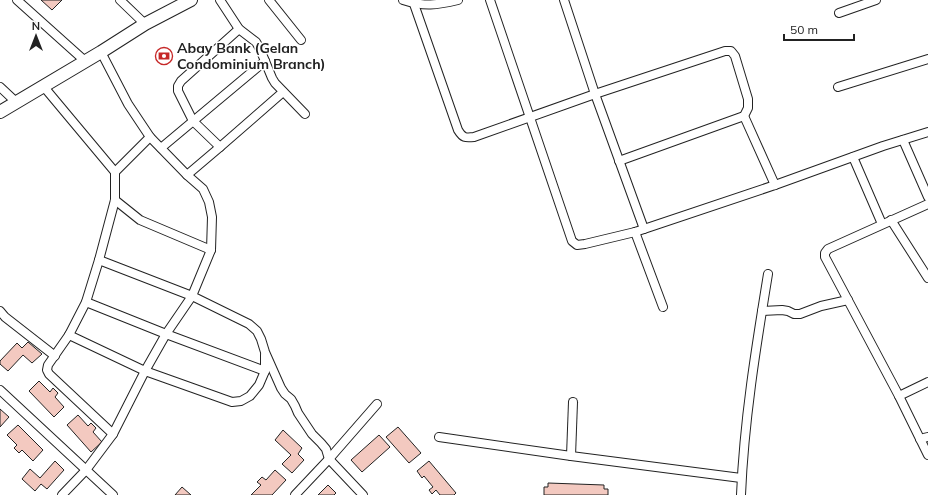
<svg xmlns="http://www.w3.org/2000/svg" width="928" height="495" font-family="Mulish,sans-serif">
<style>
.building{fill:#f3c9c0;stroke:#222}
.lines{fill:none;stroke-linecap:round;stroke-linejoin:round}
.street-casing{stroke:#222;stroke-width:10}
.secondary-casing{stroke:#222;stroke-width:14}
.street{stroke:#fff;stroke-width:8}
.secondary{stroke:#fff;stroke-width:12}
.labels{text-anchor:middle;stroke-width:3;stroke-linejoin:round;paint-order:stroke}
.poi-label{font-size:14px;font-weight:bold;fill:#222;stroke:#fff;text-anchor:start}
</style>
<rect width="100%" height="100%" fill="#fff"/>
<g class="building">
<path d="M41 0H62L52 10Z"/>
<path d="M28 342 42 354 32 363 23 355 8 371 0 364V361L17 343 22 348Z"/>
<path d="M39 381 50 392 53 388 58 393 55 397 64 407 54 417 29 391Z"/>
<path d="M0 409 9 417 0 427Z"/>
<path d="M78 415 88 426 91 423 96 428 93 432 102 442 91 452 67 425Z"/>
<path d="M18 425 43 450 33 461 22 450 19 453 14 448 17 445 7 435Z"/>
<path d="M398 427 421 453 409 463 386 437Z"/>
<path d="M283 430 302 448 298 454 304 460 292 473 282 464 291 455 275 440Z"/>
<path d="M379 435 390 447 362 472 351 460Z"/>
<path d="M55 461 64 470 47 489 41 484 35 491 22 479 30 469 40 478Z"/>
<path d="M429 461 456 493 454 495H440L436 490 432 494 429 490 433 487 424 476 422 478 417 471Z"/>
<path d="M275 470 286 480 272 495H251L261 485 257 482 262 477 266 480Z"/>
<path d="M548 483 604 485V489H608V495H544V487H548Z"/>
<path d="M328 485 336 493 334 495H318Z"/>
<path d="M182 487 191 495H175Z"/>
</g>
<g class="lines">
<g class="street-casing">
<g id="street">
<path d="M17 0 85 61"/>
<path d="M120 0 145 24"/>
<path d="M220 0 239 29 256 42 260 49 272 78 275 83 305 114"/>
<path d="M269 0 301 40"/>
<path d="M403 0C424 7 437 5 458 0"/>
<path d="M490 0 572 241 577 245 585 244 635 232 775 185 883 146 928 132"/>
<path d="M564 0 595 94 644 229"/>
<path d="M414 4 458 130C463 138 465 138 474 137L595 94 725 51H731L735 56 748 99V108L744 116 619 161"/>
<path d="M839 13 876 0"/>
<path d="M101 52 128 104 150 137 187 175 203 189 209 202 212 217 211 250 192 296 249 324 257 331 261 339 265 352 281 388 285 394 291 399 295 406 298 413 312 434 321 443 326 449 329 459"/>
<path d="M0 87 16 102"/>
<path d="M44 87 115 172V200L99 260 86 302 69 335 48 365 47 370 49 374 113 434"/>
<path d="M838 87 928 59"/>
<path d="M744 116 775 185"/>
<path d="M903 140 928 197"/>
<path d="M220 147 193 121 178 91V86L181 81 239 29"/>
<path d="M161 148 265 61"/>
<path d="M853 157 882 224"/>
<path d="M115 172 150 137"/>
<path d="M187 175 220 147 283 92"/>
<path d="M115 200 140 220 211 250"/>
<path d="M928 204 828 249 825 253V257L899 396 928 455"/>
<path d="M891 220 928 278"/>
<path d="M635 232 663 307"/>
<path d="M86 302 166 334 265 371"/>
<path d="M0 311 5 317 55 356"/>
<path d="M762 311 782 310 788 311 794 314H800L821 306 848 300"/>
<path d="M69 335 145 371 166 334 192 296 99 260"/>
<path d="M0 390 113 495"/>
<path d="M899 396 928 382"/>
<path d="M439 437 571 456 741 478"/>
<path d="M920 439 928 437"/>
<path d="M571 456 573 402"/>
<path d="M329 459 377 404"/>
<path d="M62 495 86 470 113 434 145 371 232 402 241 401 250 396 259 385 265 371V355"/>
<path d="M295 495 329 459 363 495"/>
<path d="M741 495C744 421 756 347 768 274"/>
</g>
</g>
<g class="secondary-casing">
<path id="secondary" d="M0 112 101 52 145 24 191 0"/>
</g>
<use href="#street" class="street"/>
<use href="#secondary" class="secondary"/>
</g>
<defs>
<g id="bank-ring" transform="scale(0.9)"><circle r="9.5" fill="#fff" stroke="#c62828" stroke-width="1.5"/><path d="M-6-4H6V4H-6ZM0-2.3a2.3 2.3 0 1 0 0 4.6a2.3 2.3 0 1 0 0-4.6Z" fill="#c62828"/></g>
</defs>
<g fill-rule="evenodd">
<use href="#bank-ring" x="164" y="56"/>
</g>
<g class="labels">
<g class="poi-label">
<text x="177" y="53">Abay Bank (Gelan<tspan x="177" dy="16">Condominium Branch)</tspan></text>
</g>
</g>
<g transform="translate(36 36)" stroke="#ffffff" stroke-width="3" paint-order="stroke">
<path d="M0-3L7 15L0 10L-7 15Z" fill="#222222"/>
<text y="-6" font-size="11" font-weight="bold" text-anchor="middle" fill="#222222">N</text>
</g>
<path d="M784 34v6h70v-6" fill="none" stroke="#222222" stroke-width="2"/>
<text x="790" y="34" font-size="12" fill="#222222" stroke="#ffffff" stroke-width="3" paint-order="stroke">50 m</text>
</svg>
